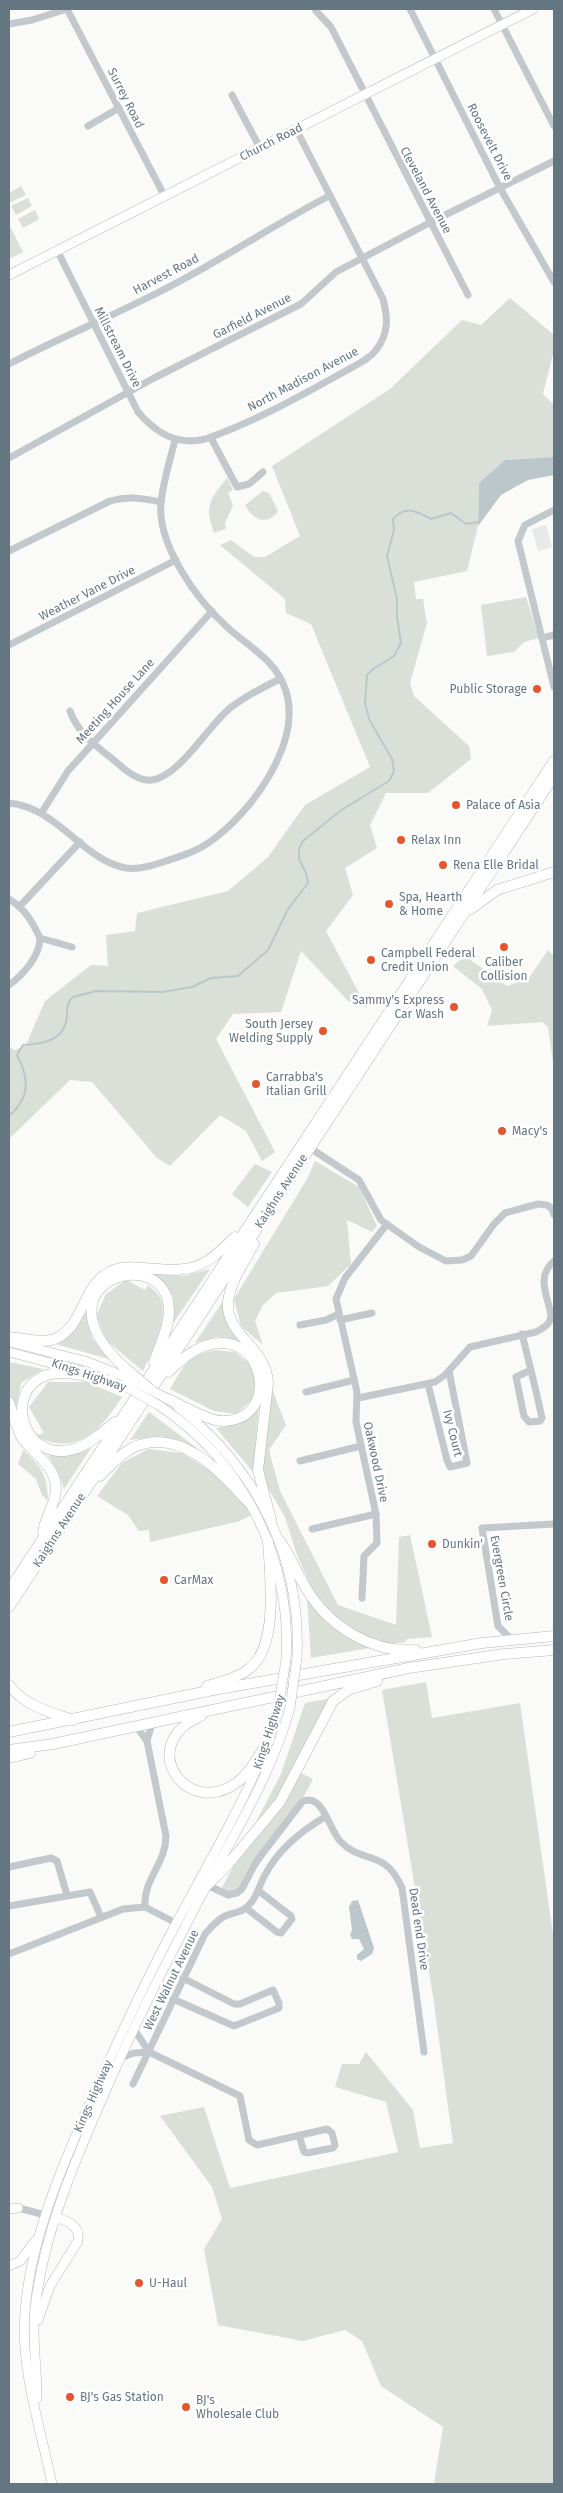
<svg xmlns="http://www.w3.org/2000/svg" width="563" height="2493" font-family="'Fira Sans',sans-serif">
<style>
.built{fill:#e8e9e9}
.green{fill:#dadfd7}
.water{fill:#bbc7cb}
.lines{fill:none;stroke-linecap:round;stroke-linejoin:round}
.stream{stroke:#bbc7cb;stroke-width:2}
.major-casing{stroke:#b5babe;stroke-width:10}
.highway-casing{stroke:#b4b9bd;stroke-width:11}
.minor{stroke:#c3c8cc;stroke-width:7}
.major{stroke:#fff;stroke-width:9}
.highway{stroke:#fff;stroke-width:10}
.major-bridge-casing{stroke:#b5babe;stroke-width:10;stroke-linecap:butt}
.highway-bridge-casing{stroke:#b4b9bd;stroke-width:11;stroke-linecap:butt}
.major-bridge{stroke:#fff;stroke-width:9}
.highway-bridge{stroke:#fff;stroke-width:10}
.poi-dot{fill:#e4572e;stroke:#fff;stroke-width:2}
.labels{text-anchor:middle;stroke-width:5;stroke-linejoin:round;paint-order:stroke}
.street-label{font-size:12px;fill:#657683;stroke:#fff}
.poi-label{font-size:12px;fill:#657683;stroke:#fff;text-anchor:start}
</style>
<rect width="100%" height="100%" fill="#fafaf8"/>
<path class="built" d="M546 525 552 547 538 551 532 529Z"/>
<g class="green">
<path d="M21 186 26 195 9 203V193Z"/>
<path d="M28 198 32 206 16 215 11 206Z"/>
<path d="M35 210 39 219 23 228 18 219Z"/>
<path d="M9 224 23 252 9 259Z"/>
<path d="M510 298 554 335V350L543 394 554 405V457L505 460 479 483 478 526 467 571 414 582 416 599H423L427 623 410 683 414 696 469 746 471 759 428 793H386L370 825 377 848 345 868 353 895 326 931 367 1008 348 1001 301 951 281 1012 233 1014 216 1039 275 1152 262 1161 246 1131 220 1115 170 1166 157 1158 92 1082 70 1080 9 1139V1047L15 1050 26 1045 45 1001 91 965 108 966 106 935 135 931 137 913 228 891 268 857 305 805 370 767 311 624 286 613 285 599 220 545 231 540 254 557H265L300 536 272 466 390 389 462 320 481 325Z"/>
<path d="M227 478 233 490 228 493 233 506 225 523 226 529 214 533C204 506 210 499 227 478Z"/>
<path d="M263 491 269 493 278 511C267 527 252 519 245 505Z"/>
<path d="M526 597 539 638 524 642 514 652 487 656 481 605Z"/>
<path d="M548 950 554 956V1069L548 1027 542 1022 487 1026 492 1010 482 989 453 966 465 956 507 986 529 978Z"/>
<path d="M315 1161 359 1187 377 1226 372 1232 347 1220 351 1264 328 1286 276 1293 263 1305 255 1321 263 1345 241 1326 234 1299 307 1179Z"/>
<path d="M255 1164 272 1172 248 1207 232 1194Z"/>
<path d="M210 1269 174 1322 173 1296 154 1274 185 1276Z"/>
<path d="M126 1280 145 1290 148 1285C154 1290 160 1295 162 1303 167 1322 151 1354 143 1371L107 1341 96 1316 106 1294Z"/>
<path d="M223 1301 228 1326 239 1342 217 1337 195 1343Z"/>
<path d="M86 1313 92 1338 109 1359 55 1344Z"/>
<path d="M215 1350 235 1352 253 1367 257 1384 252 1400 236 1414 214 1411 170 1389C183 1367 188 1355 215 1350Z"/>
<path d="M9 1362 43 1369 21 1383 15 1413 9 1392Z"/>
<path d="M48 1382H87L122 1397C100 1431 77 1457 35 1436L44 1433 29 1407Z"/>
<path d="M270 1384 286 1425 269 1450 280 1491 338 1605 396 1625 399 1537 410 1535 432 1637 407 1639 405 1642 311 1658 307 1598 313 1591 297 1555 285 1517 261 1476Z"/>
<path d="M259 1405 253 1472 216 1428 240 1424Z"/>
<path d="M149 1412 198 1449 161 1436 130 1440Z"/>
<path d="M91 1448 64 1489 58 1472 48 1456 79 1453Z"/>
<path d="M148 1449 182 1453 227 1482 253 1514 240 1521 150 1542 149 1530 139 1531 128 1515 97 1496 122 1463Z"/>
<path d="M23 1450C42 1468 47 1474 48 1501L42 1495 36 1479 18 1464Z"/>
<path d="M426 1682 432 1718 520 1703 554 1941V2484H434L443 2427 381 2386 362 2341 345 2330 303 2341 218 2325 204 2249 222 2219 212 2187 160 2116 204 2107 230 2188 398 2152 386 2102 335 2087 342 2064H359L366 2052 413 2110 420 2148 453 2143 433 1996 382 1690Z"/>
<path d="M332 1698 297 1771 313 1779 300 1804 242 1890 227 1894 220 1891 233 1867 246 1851 243 1847 281 1774 305 1703Z"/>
</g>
<g class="water">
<path d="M554 457V475L528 480 501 495 478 526 479 483 505 460Z"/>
<path d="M358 1900 374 1948 372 1954 361 1961 357 1959V1955L364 1949 359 1939H352L350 1935 352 1930 349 1907 352 1901Z"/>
</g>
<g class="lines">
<path class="stream" d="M9 1116C31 1097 29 1078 17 1055L23 1045C44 1044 66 1040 67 1015 67 1008 67 1002 73 997L96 991 162 992 192 987 211 978 238 976 268 950 288 909 308 883 306 873 299 859V849L303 841 340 811 389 781 394 771 392 759 370 721 365 704 367 675 373 669 394 656 401 643 397 617V599L387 556 394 530 393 519C407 504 417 512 431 519L451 513 466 524 478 522"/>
<g class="major-casing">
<g id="major">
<path d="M9 275 533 9"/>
<path d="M9 1342 85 1361 128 1378"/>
<path d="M9 1352 88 1373"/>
<path d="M160 1406C244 1462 292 1560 286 1660"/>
<path d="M178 1407C256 1468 302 1557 297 1658"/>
<path d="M9 2209 18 2208"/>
<path d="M9 2266 20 2261 36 2240"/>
<path d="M38 2320 50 2286 78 2241C80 2226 69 2221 56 2218"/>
<path d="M37 2398C37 2365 31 2333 36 2300 45 2233 72 2168 99 2106 129 2035 164 1967 200 1898 233 1836 271 1776 290 1708"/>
<path d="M52 2484C41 2429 20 2369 25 2312 30 2241 61 2169 89 2105 120 2035 153 1965 190 1898 223 1836 259 1777 278 1709"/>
</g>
</g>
<g class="highway-casing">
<g id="highway">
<path d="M471 909 497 890 554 872"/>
<path d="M254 1244C245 1260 233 1278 229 1296 220 1333 267 1346 268 1383L258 1470 271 1520"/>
<path d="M9 1337C22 1338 37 1343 51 1340 83 1332 81 1287 109 1272 120 1266 131 1267 143 1268 191 1272 200 1272 235 1237"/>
<path d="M131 1373C24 1284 168 1238 169 1311 169 1328 159 1347 154 1362"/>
<path d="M112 1381C92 1378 66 1369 47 1375 0 1391 25 1467 77 1448 92 1442 103 1432 115 1422"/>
<path d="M166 1398C180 1404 208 1421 222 1421 285 1421 264 1318 198 1349 187 1354 177 1364 168 1372"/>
<path d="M9 1402C13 1414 16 1427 22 1438 33 1454 56 1466 56 1488 56 1504 45 1517 43 1532"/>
<path d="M100 1476C110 1466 120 1454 132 1448 179 1425 222 1473 250 1504"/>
<path d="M279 1540C291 1556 297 1574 307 1590 330 1627 372 1653 416 1650"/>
<path d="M9 1590 554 761"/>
<path d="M9 1607 554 776"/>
<path d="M9 1685C26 1707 48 1711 73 1720"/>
<path d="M207 1686C220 1682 238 1678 250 1668 279 1645 270 1575 268 1541"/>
<path d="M201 1716C133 1745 189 1823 240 1780 253 1769 260 1753 269 1740"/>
<path d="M9 1732 213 1690 482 1643 554 1636"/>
<path d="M9 1750 53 1744 409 1668 504 1654 554 1650"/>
<path d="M9 1758 30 1753"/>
<path d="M207 1885 224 1869 280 1802 333 1701 348 1690 377 1681"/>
</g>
</g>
<g class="minor">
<path d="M67 9 165 197"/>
<path d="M410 9 500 188 554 282"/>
<path d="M494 9 554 126"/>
<path d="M316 11 331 27 468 295"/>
<path d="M9 24 32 20 67 9"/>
<path d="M232 95 260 148"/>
<path d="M88 126 119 108"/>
<path d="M57 250 138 412C152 428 167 440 189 441 197 441 204 440 211 437 256 421 300 396 342 373 353 366 368 361 376 350 389 333 388 318 383 299L296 129"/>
<path d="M9 364C57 339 108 318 157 293 216 264 271 226 329 196"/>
<path d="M211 438 237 487 249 484 263 472"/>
<path d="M9 458 154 378 301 304 336 272 431 222 554 161"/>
<path d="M554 510 525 525 518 541 554 687"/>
<path d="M9 551 110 501C128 496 142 498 161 502"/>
<path d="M542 638 554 635"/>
<path d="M9 645 176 560"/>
<path d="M70 711C77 731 93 744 110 757 121 766 136 782 152 780 180 776 209 725 230 708 246 696 263 687 280 679"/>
<path d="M9 803C59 808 82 860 126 868 139 870 154 865 166 861 181 856 198 851 211 841 252 812 302 743 286 691 276 659 248 647 226 626 196 599 157 544 161 503 163 482 170 460 175 440"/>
<path d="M42 812 68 771 212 611"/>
<path d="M9 899C25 909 32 921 40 938"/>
<path d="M20 906 80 842"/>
<path d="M40 938 72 947"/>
<path d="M9 985C23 975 40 956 40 938"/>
<path d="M310 1148 359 1180 381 1220 419 1247 446 1261 462 1260 471 1256 494 1224 505 1213 538 1204 547 1205 552 1209 554 1215"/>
<path d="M340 1320 372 1313"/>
<path d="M300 1325 326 1320 339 1314"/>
<path d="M522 1334C529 1362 536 1390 542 1418L540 1421 529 1422 524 1416 516 1377 531 1370"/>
<path d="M428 1384 447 1460 450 1467 467 1463 449 1371"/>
<path d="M306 1392 354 1380"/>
<path d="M358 1398 435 1382 445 1375 470 1347 536 1332C543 1328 551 1324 551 1315 547 1294 536 1277 554 1261"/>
<path d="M300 1461 361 1446"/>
<path d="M312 1529 376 1514"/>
<path d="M362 1598 364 1556 377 1543 376 1514 356 1422 357 1392 336 1299 345 1278 387 1224"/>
<path d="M511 1639 498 1626 482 1528 554 1524"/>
<path d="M136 1726 147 1741 166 1836C166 1864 143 1879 145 1907L176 1923"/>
<path d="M147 1741 152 1723"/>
<path d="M9 1867 51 1858 57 1861 67 1895"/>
<path d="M207 1885 228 1895 237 1893 242 1889 256 1862 302 1802C322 1791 329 1829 340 1841 362 1865 385 1848 402 1888L424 2052"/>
<path d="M9 1906 90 1892 101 1917"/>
<path d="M246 1908 277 1932 281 1933 292 1919 291 1916 259 1891"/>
<path d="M9 1954 123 1909 145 1907"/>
<path d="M173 1999 234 2026 279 2008V2003L273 1990 240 2004H234L183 1978"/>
<path d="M134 2029 149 2052 240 2096 249 2140 257 2145 327 2129 332 2133 335 2145 333 2148 307 2153 304 2152 299 2135"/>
<path d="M120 2058 134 2053 149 2052"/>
<path d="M133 2084 205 1934C211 1927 217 1920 225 1916 234 1912 242 1913 249 1905 258 1896 259 1885 265 1875 278 1850 301 1831 325 1817"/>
<path d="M15 2207 56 2218"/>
</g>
<use href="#major" class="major"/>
<use href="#highway" class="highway"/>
<g class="major-bridge-casing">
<g id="major-bridge">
<path d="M128 1378 166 1398"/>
<path d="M123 1385 160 1406"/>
<path d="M290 1708 297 1658"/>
<path d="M278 1709 286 1660"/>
</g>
</g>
<g class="highway-bridge-casing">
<path id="highway-bridge" d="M131 1373 150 1389"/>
</g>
<use href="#major-bridge" class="major-bridge"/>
<use href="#highway-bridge" class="highway-bridge"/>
</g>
<g class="poi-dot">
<circle cx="537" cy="689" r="5"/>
<circle cx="456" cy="805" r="5"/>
<circle cx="401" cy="840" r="5"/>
<circle cx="443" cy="865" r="5"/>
<circle cx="389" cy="904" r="5"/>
<circle cx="504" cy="947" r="5"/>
<circle cx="371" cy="960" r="5"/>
<circle cx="454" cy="1007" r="5"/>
<circle cx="323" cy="1031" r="5"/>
<circle cx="256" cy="1084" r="5"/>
<circle cx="502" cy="1131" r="5"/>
<circle cx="432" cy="1544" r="5"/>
<circle cx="164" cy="1580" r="5"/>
<circle cx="139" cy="2283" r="5"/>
<circle cx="70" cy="2397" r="5"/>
<circle cx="186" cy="2407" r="5"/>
</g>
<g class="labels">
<g class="street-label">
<text transform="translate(126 98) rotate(63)" y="4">Surrey Road</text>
<text transform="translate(271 142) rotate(-27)" y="4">Church Road</text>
<text transform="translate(490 142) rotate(63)" y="4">Roosevelt Drive</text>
<text transform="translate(426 190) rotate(62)" y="4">Cleveland Avenue</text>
<text transform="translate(166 274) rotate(-28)" y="4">Harvest Road</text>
<text transform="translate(252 316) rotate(-27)" y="4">Garfield Avenue</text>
<text transform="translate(118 347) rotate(63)" y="4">Millstream Drive</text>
<text transform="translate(303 379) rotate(-28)" y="4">North Madison Avenue</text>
<text transform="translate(87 593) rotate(-27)" y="4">Weather Vane Drive</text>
<text transform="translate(115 701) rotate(-48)" y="4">Meeting House Lane</text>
<text transform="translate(281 1191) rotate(-57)" y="4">Kaighns Avenue</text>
<text transform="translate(89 1375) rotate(19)" y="4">Kings Highway</text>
<text transform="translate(453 1433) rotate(76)" y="4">Ivy Court</text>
<text transform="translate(376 1462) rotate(78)" y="4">Oakwood Drive</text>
<text transform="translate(59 1530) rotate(-57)" y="4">Kaighns Avenue</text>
<text transform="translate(502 1578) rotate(80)" y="4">Evergreen Circle</text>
<text transform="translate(269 1732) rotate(-72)" y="4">Kings Highway</text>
<text transform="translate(419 1929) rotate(82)" y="4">Dead end Drive</text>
<text transform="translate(171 1980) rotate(-64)" y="4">West Walnut Avenue</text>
<text transform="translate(93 2096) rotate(-66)" y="4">Kings Highway</text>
</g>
<g class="poi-label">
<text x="527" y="693" text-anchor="end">Public Storage</text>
<text x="466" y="809">Palace of Asia</text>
<text x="411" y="844">Relax Inn</text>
<text x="453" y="869">Rena Elle Bridal</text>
<text x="399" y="901">Spa, Hearth<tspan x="399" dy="14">&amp; Home</tspan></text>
<text x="381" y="957">Campbell Federal<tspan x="381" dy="14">Credit Union</tspan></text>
<text x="504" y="966" text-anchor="middle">Caliber<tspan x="504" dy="14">Collision</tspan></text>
<text x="444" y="1004" text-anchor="end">Sammy's Express<tspan x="444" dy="14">Car Wash</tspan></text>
<text x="313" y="1028" text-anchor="end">South Jersey<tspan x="313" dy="14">Welding Supply</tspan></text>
<text x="266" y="1081">Carrabba's<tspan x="266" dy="14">Italian Grill</tspan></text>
<text x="512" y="1135">Macy's</text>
<text x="442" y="1548">Dunkin'</text>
<text x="174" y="1584">CarMax</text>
<text x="149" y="2287">U-Haul</text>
<text x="80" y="2401">BJ's Gas Station</text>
<text x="196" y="2404">BJ's<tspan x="196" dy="14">Wholesale Club</tspan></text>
</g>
</g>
<rect width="563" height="2493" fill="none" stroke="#657683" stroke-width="20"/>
</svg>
